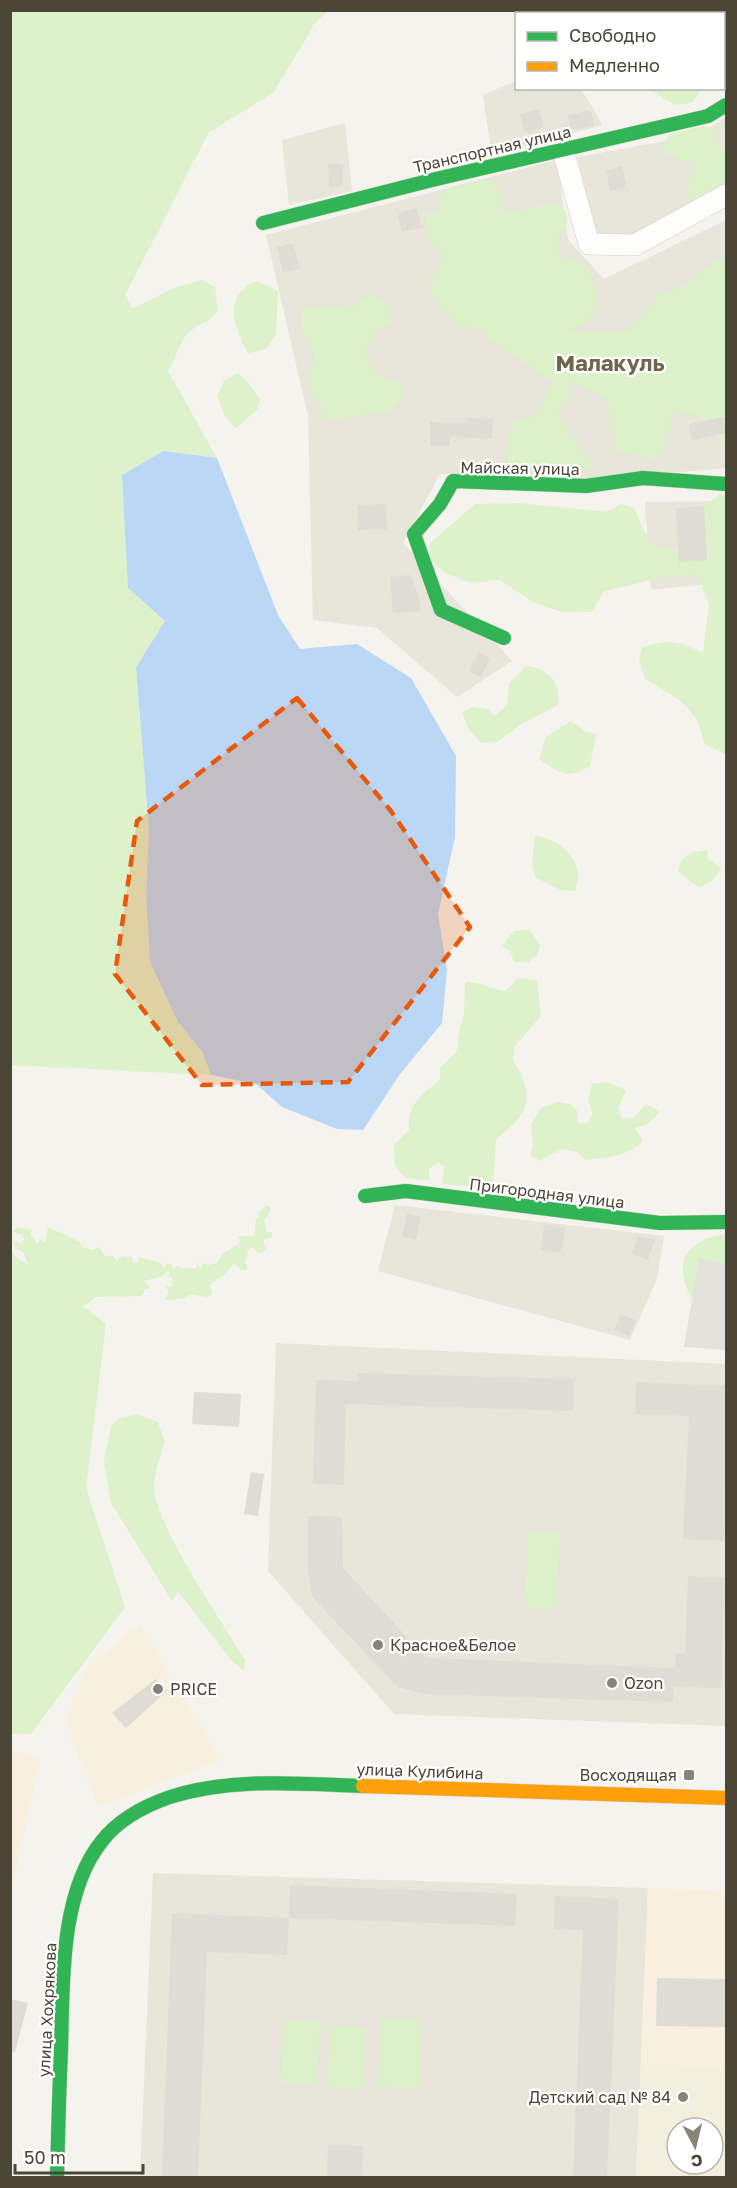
<svg xmlns="http://www.w3.org/2000/svg" width="737" height="2188" font-family="'Golos Text',sans-serif">
<style>
.residential{fill:#e8e5da}
.commercial{fill:#f7f0df}
.education{fill:#f2efdf;fill-rule:evenodd}
.green{fill:#ddf1cb}
.parking{fill:#e3e2dc}
.water{fill:#bad7f5}
.building{fill:#dedcd5}
.lines{fill:none;stroke-linecap:round;stroke-linejoin:round}
.street-casing{stroke:#d2d1ca;stroke-width:22}
.fast-casing{stroke:#d4d2c3;stroke-width:15}
.slow-casing{stroke:#d4d2c3;stroke-width:15}
.street{stroke:#fdfdfc;stroke-width:21}
.fast{stroke:#30b455;stroke-width:14}
.slow{stroke:#ff9f0a;stroke-width:14}
.marked{fill:#e8590c;fill-opacity:0.2;stroke:#e8590c;stroke-width:4.5;stroke-dasharray:12 8;stroke-linejoin:round}
.poi-dot{fill:#878377;stroke:#fff;stroke-width:2}
.labels{text-anchor:middle;stroke-width:4.5;stroke-linejoin:round;paint-order:stroke}
.street-label{font-size:16px;fill:#4c4637;stroke:#fff}
.poi-label{font-size:16px;fill:#4c4637;stroke:#fff;text-anchor:start}
.district-label{font-size:22px;font-weight:bold;fill:#70664d;stroke:#fff}
</style>
<rect width="100%" height="100%" fill="#f4f3ed"/>
<g class="residential">
<path d="M516 81V88L581 89 603 125 492 155 483 95Z"/>
<path d="M726 117V190L634 236 597 235 577 157 699 135Z"/>
<path d="M345 123 352 191 289 205 282 140Z"/>
<path d="M557 160 568 240 604 279 726 220V468L580 481 440 474 403 543 512 661 457 697 377 628 313 620 308 416 266 235Z"/>
<path d="M722 501 725 582 651 590 645 502Z"/>
<path d="M395 1205 664 1236 657 1279 630 1340 378 1271Z"/>
<path d="M276 1343 726 1364V1726L394 1714 268 1571Z"/>
<path d="M153 1873 648 1888 636 2177 140 2178Z"/>
</g>
<g class="commercial">
<path d="M140 1625 222 1760 98 1807 64 1720 88 1666Z"/>
<path d="M11 1750 41 1757 14 1878H10Z"/>
<path d="M648 1888 726 1891V2067L641 2064Z"/>
</g>
<path class="education" d="M641 2064 726 2067V2177H636ZM677 2128H713V2164H677Z"/>
<g class="green">
<path d="M10 11H328L316 22 273 93 209 132 125 295 132 308 137 307 169 290 201 280 215 287 218 311C207 324 196 325 188 333 178 344 176 359 168 371L217 458 163 451 122 475 128 588 165 621 136 667 149 830 146 895 150 962 178 1022 202 1051 211 1075 11 1065Z"/>
<path d="M649 89H702L692 103 675 105Z"/>
<path d="M703 126 717 129 713 140 726 151V186L691 202C683 189 686 182 695 170L689 161 666 156 663 146 669 135Z"/>
<path d="M486 179 498 185 506 213 554 203 565 210 568 222 559 235V254L588 267C592 286 607 309 585 323 579 326 572 328 568 331H628L660 294 681 287 720 257 726 258V446L713 427 693 413 673 415 660 460 616 451 606 398 571 381C571 393 569 400 558 408L561 420 593 466C569 481 532 472 507 463L508 441 514 422 534 417 553 382 472 327H457L430 294V284L445 255 429 243 425 213 439 212 441 190Z"/>
<path d="M257 281 278 291 276 335 266 349 248 353C233 326 222 295 257 281Z"/>
<path d="M370 293 388 305 393 320 375 334 364 353C372 372 380 377 400 383L406 397 387 413C366 412 346 419 324 419L306 376 315 362 311 345 302 331V308L356 305Z"/>
<path d="M237 373 248 382 260 399 257 410 236 428 226 418 217 397 224 381Z"/>
<path d="M720 494 726 496V755L704 744C697 704 677 699 645 679L639 659 642 647C671 639 677 641 703 653L709 604 697 575 664 577 604 591 592 612 559 611 533 602 500 580 471 583 446 573 429 559 430 543 475 504 518 503 607 512 621 504 635 508 642 527 652 544 675 550 694 543 704 506Z"/>
<path d="M526 666C549 669 561 681 558 705L521 724 497 742 481 743 470 731 462 713 472 707 488 709 495 716 507 705 509 683Z"/>
<path d="M571 721 586 732 596 734 590 766C566 780 560 773 539 759L546 737Z"/>
<path d="M535 836C554 837 574 853 578 872 579 877 577 885 575 891L561 890 535 877 532 862Z"/>
<path d="M707 850 709 860 721 868 712 881 701 887 693 884 678 871C682 853 690 853 707 850Z"/>
<path d="M530 930 540 945 537 956 528 962H514L510 951 502 946 514 931Z"/>
<path d="M518 978 537 980 541 1016 515 1046 513 1060C536 1097 530 1113 496 1139L493 1183 485 1188 442 1184 444 1167 438 1162 429 1169V1180L406 1178 395 1166 394 1145 409 1130C407 1105 422 1094 440 1080V1068L458 1050V1037L464 1015 465 982C481 981 490 989 505 991Z"/>
<path d="M607 1082 626 1090 618 1108 622 1119 634 1118 646 1104 660 1112 648 1124 635 1128 643 1141C624 1158 609 1157 585 1160L577 1152 562 1149 539 1161 530 1155 533 1146 531 1124 541 1108 558 1102 570 1104 578 1112 577 1122 587 1124 593 1113 588 1101 592 1084Z"/>
<path d="M268 1205 271 1209 264 1221 267 1232H272V1237L263 1240 266 1250 259 1254 253 1247 249 1249 245 1262 248 1270H241L234 1263 224 1275 210 1284 212 1294 207 1297 190 1294 186 1298 164 1300 169 1293 166 1287 174 1285 171 1283 173 1277 168 1278 170 1273 166 1271 163 1276 144 1281 150 1289H144V1293L141 1296 94 1297 93 1300 83 1306 106 1324 86 1488 125 1607 31 1734H11V1253L28 1265 23 1252 15 1248 13 1240 22 1244 24 1239 21 1234 13 1232 17 1227 31 1230V1235L37 1243 41 1239 45 1243 48 1227 80 1242 82 1247 93 1250 99 1247 105 1256H113L117 1261 122 1256 132 1257 133 1263 139 1261V1257L161 1263 164 1268 167 1264H171L174 1271 176 1265 183 1269 197 1268V1262L201 1269 202 1263 208 1265 217 1263 222 1255 241 1242 238 1236H254L256 1220 259 1217 257 1213Z"/>
<path d="M726 1234V1277L693 1300C671 1265 686 1239 726 1234Z"/>
<path d="M137 1414 158 1422 165 1442C160 1456 155 1470 154 1486 153 1522 224 1625 245 1660L244 1671 231 1660 178 1591 172 1601 111 1503 104 1461 111 1426 118 1419Z"/>
<path d="M528 1533 560 1534 556 1609 525 1608Z"/>
<path d="M381 2018 421 2019 419 2089 378 2087Z"/>
<path d="M284 2020 320 2022 317 2084 281 2082Z"/>
<path d="M330 2025 366 2027 363 2089 327 2087Z"/>
</g>
<path class="parking" d="M699 1258 726 1264V1350L684 1347Z"/>
<path class="water" d="M163 451 217 458 278 615 300 649 357 644 411 678 456 756 455 837 438 914 447 969 442 1023 400 1074 363 1130 337 1129 282 1107 256 1084 211 1075 202 1051 178 1022 150 962 146 895 149 830 136 667 165 621 128 588 122 475Z"/>
<g class="building">
<path d="M539 109 544 127 525 133 520 114Z"/>
<path d="M591 110 594 125 571 130 568 115Z"/>
<path d="M328 164H342L343 186 329 187Z"/>
<path d="M622 166 627 188 610 191 606 170Z"/>
<path d="M417 208 421 228 402 232 397 213Z"/>
<path d="M293 243 300 268 283 273 277 247Z"/>
<path d="M724 417 726 433 692 440 689 424Z"/>
<path d="M467 418 493 419 492 439 450 437V446H430V422L467 423Z"/>
<path d="M386 504 387 529 358 530 357 505Z"/>
<path d="M704 506 707 560 679 562 676 508Z"/>
<path d="M411 575 419 597 420 611 393 613 390 577Z"/>
<path d="M478 652 490 658 481 677 469 671Z"/>
<path d="M407 1213 421 1217 416 1240 402 1237Z"/>
<path d="M544 1225 565 1228 562 1253 541 1250Z"/>
<path d="M638 1237 655 1239 648 1260 632 1254Z"/>
<path d="M621 1314 636 1320 629 1336 614 1330Z"/>
<path d="M357 1373 574 1379 573 1411 346 1404 344 1485 313 1484 316 1380 357 1381Z"/>
<path d="M636 1382 726 1386 724 1541 683 1539 689 1416 635 1414Z"/>
<path d="M194 1392 241 1394 239 1427 192 1424Z"/>
<path d="M251 1472 264 1474 258 1516 244 1514Z"/>
<path d="M308 1516 342 1517 343 1568 426 1658 675 1668 676 1653H685L688 1576 725 1578 721 1688 674 1687 673 1702 425 1694 398 1687 312 1597 308 1568Z"/>
<path d="M156 1679 167 1691 126 1728 112 1713Z"/>
<path d="M290 1885 517 1894 515 1926 289 1918Z"/>
<path d="M555 1896 619 1899 607 2178H573L583 1930 554 1929Z"/>
<path d="M172 1913 289 1918 287 1955 207 1952 198 2178H162Z"/>
<path d="M657 1978 726 1979V2027L656 2026Z"/>
<path d="M10 1999 28 2003 15 2052H10Z"/>
<path d="M328 2145 363 2146 362 2178H327Z"/>
</g>
<g class="lines">
<g class="street-casing">
<g id="street">
<path d="M724 32H726"/>
<path d="M563 150 589 244 635 245 726 195"/>
</g>
</g>
<g class="fast-casing">
<g id="fast">
<path d="M263 223 436 179 708 116 726 105"/>
<path d="M504 638 441 610 414 534 440 504 453 481 586 486 643 478 726 484"/>
<path d="M365 1196 406 1191 660 1223 726 1222"/>
<path d="M57 2178C58 2136 59 2093 61 2051 63 1986 59 1894 102 1841 119 1819 144 1806 170 1797 232 1777 299 1784 363 1786"/>
</g>
</g>
<g class="slow-casing">
<path id="slow" d="M363 1786 726 1798"/>
</g>
<use href="#street" class="street"/>
<use href="#fast" class="fast"/>
<use href="#slow" class="slow"/>
</g>
<path class="marked" d="M297 698 391 811 470 927 348 1082 202 1085 115 974 137 821Z"/>
<g class="poi-dot">
<circle cx="378" cy="1645" r="6"/>
<circle cx="612" cy="1683" r="6"/>
<circle cx="158" cy="1689" r="6"/>
<rect x="683" y="1769" width="12" height="12" rx="3"/>
<circle cx="683" cy="2097" r="6"/>
</g>
<g class="labels">
<g class="street-label">
<text transform="translate(492 149) rotate(-13)" y="6">Транспортная улица</text>
<text transform="translate(520 468) rotate(1)" y="6">Майская улица</text>
<text transform="translate(547 1193) rotate(7)" y="6">Пригородная улица</text>
<text transform="translate(420 1771) rotate(2)" y="6">улица Кулибина</text>
<text transform="translate(47 2010) rotate(-87)" y="6">улица Хохрякова</text>
</g>
<g class="poi-label">
<text x="390" y="1651">Красное&amp;Белое</text>
<text x="624" y="1689">Ozon</text>
<text x="170" y="1695">PRICE</text>
<text x="677" y="1781" text-anchor="end">Восходящая</text>
<text x="671" y="2103" text-anchor="end">Детский сад № 84</text>
</g>
<g class="district-label">
<text x="610" y="371">Малакуль</text>
</g>
</g>
<rect width="737" height="2188" fill="none" stroke="#4c4637" stroke-width="24"/>
<rect x="515" y="12" width="210" height="78" fill="#ffffff" stroke="#b7b5af" stroke-width="1.5"/>
<rect x="527" y="32" width="30" height="9" fill="#30b455" stroke="#b7b5af" stroke-width="1.5"/>
<text x="569" y="42" font-size="18" fill="#4c4637">Свободно</text>
<rect x="527" y="62" width="30" height="9" fill="#ff9f0a" stroke="#b7b5af" stroke-width="1.5"/>
<text x="569" y="72" font-size="18" fill="#4c4637">Медленно</text>
<g transform="translate(695 2146) rotate(173)"><circle r="28" fill="#ffffff" stroke="#b7b5af" stroke-width="1.5"/>
<path d="M0-4.5L10 22L0 15L-10 22Z" fill="#878377"/>
<text y="-9" font-size="16" font-weight="bold" text-anchor="middle" fill="#4c4637">С</text>
</g>
<path d="M15 2164v9h128v-9" fill="none" stroke="#4c4637" stroke-width="3"/>
<text x="24" y="2164" font-size="18" fill="#4c4637" stroke="#ffffff" stroke-width="4.5" paint-order="stroke">50 m</text>
</svg>
